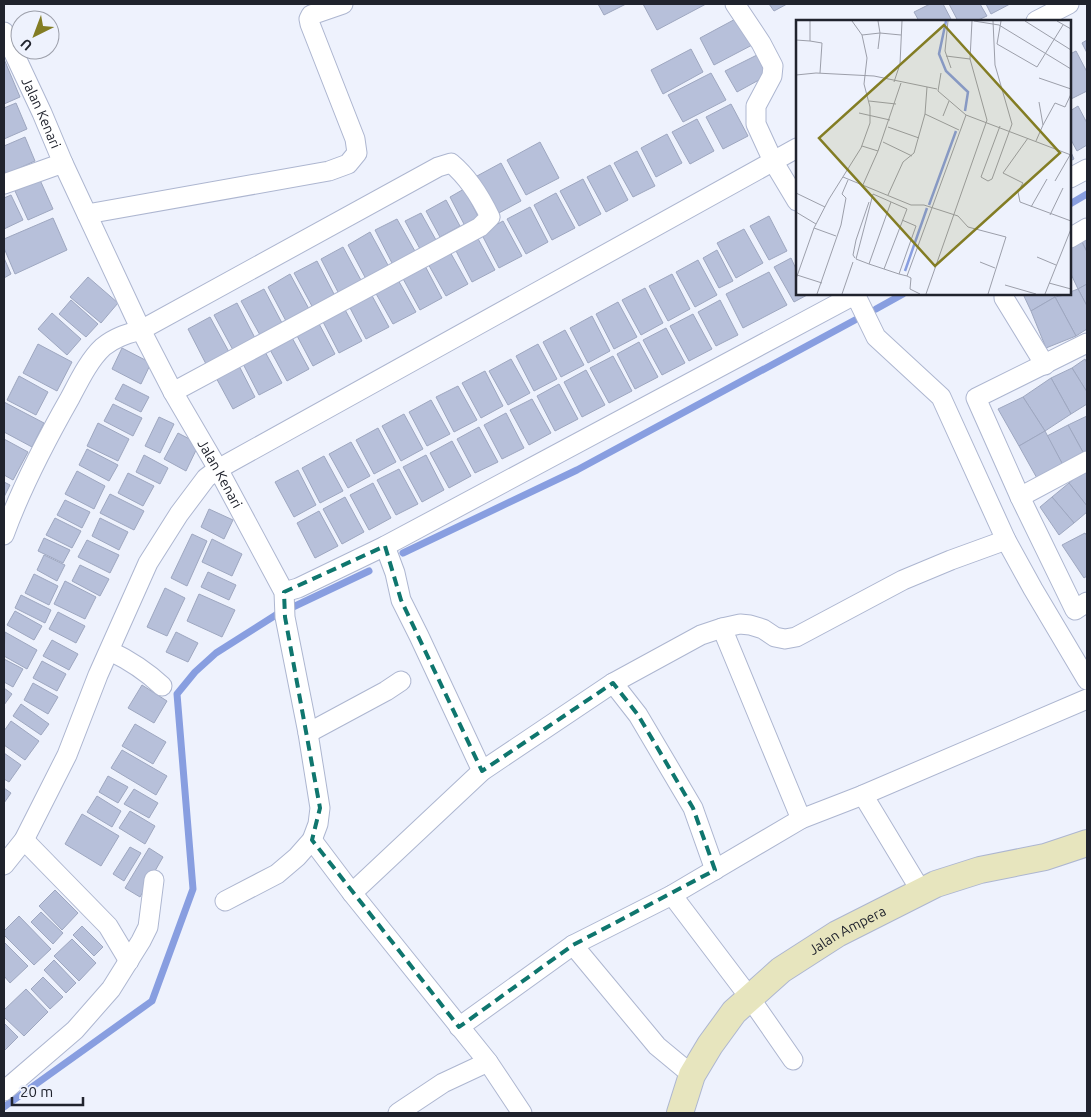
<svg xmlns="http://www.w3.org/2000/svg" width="1091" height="1117" font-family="Ubuntu,sans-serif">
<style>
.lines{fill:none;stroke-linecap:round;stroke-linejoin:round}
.stream{stroke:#889ee0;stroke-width:7}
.building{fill:#b7c0da;stroke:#9ea7c0}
.street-casing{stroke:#adb6d0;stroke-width:21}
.secondary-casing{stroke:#adb6d0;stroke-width:28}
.street{stroke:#fff;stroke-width:19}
.secondary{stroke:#e7e5be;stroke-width:26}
.marked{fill:none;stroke:#0f766e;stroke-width:4;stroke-dasharray:10 6;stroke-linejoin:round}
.labels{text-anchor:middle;stroke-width:4.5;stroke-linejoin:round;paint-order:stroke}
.street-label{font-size:14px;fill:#20232d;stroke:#eef2fd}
.inset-river{fill:none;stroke:#889ee0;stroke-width:2.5}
.inset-road{fill:none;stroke:#9c9faa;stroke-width:1}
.view{fill:#837d24;fill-opacity:0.15;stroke:#837d24;stroke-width:2.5}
.inset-edge{fill:none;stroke:#20232d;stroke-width:2.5}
</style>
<rect width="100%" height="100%" fill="#eef2fd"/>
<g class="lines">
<g class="stream">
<path d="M1070 204 1087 194"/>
<path d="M876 309 903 294"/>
<path d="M403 553 577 470 855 320"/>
<path d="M293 607 369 571"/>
<path d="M4 1107 152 1001 193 889 177 694 195 672 216 653 279 613"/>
</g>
</g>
<g class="building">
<path d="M598 4H626L604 15Z"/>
<path d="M643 4H706L657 30Z"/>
<path d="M769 4H787L774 11Z"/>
<path d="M930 4H943L952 21H919L914 12Z"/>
<path d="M949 4H980L987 16 976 21H958Z"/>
<path d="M986 4H1010L991 14Z"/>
<path d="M741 16 756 43 714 65 700 38Z"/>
<path d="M1087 40V53L1082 43Z"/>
<path d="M691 49 703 72 663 94 651 70Z"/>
<path d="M1076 51 1087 72V91L1071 99 1070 54Z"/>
<path d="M757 55 768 75 737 92 725 71Z"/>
<path d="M4 59 20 97 4 104Z"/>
<path d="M711 73 726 100 683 122 668 95Z"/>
<path d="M16 103 27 129 4 139V108Z"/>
<path d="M731 104 748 136 723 149 706 117Z"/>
<path d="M1078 106 1087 123V145L1077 151 1070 138V111Z"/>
<path d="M697 119 714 151 690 164 672 132Z"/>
<path d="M667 134 682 163 656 177 641 148Z"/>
<path d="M25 137 35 161 6 174 4 170V146Z"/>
<path d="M540 142 559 178 526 195 507 160Z"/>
<path d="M1070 150 1074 159 1070 161Z"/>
<path d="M637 151 655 186 633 197 614 163Z"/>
<path d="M501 163 521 201 497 214 477 176Z"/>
<path d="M610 165 628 200 606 212 587 177Z"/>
<path d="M583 179 601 214 579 226 560 191Z"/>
<path d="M40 180 53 209 28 220 15 191Z"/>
<path d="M464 189 479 218 465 226 450 197Z"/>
<path d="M556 193 575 228 552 240 534 205Z"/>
<path d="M11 195 23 220 4 229V198Z"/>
<path d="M446 200 460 226 440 237 426 211Z"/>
<path d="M530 207 548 242 526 254 507 219Z"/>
<path d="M421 213 436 240 420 249 405 221Z"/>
<path d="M769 216 787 251 769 260 750 226Z"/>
<path d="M53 218 67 250 15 274 4 248V239Z"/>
<path d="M397 219 416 253 393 265 375 230Z"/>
<path d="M503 221 522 256 499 268 481 233Z"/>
<path d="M744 229 763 263 736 278 717 243Z"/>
<path d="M370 232 389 267 366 279 348 245Z"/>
<path d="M476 235 495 270 472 282 454 247Z"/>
<path d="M1087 239V252L1082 242Z"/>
<path d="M1082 242 1087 252V284L1078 289 1070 272V249Z"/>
<path d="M343 247 362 282 339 294 321 259Z"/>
<path d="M449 250 468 284 446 296 427 262Z"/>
<path d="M717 250 733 281 719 288 703 258Z"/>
<path d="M4 258 11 274 4 278Z"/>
<path d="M791 258 797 271V294H809L794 302 774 267Z"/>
<path d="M698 260 717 295 695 307 676 272Z"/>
<path d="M317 261 335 296 313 308 294 273Z"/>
<path d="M424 264 442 298 420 310 401 275Z"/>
<path d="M769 272 787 305 743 328 726 294Z"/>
<path d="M290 274 309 309 286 321 268 287Z"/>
<path d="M672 274 690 309 668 321 649 286Z"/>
<path d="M88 277 118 303 101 323 70 297Z"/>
<path d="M397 278 416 312 393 324 374 290Z"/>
<path d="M1087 284V306L1078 289Z"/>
<path d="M645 288 663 323 641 335 622 300Z"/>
<path d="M264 289 282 323 260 335 241 301Z"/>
<path d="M1078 289 1087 306V329L1076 336 1055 297 1070 294V292Z"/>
<path d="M370 292 389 327 366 339 348 304Z"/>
<path d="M1023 294H1054L1055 297 1031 311Z"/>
<path d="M1055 297 1076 336 1046 348 1031 311Z"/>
<path d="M71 300 98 324 86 337 59 314Z"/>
<path d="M720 300 738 335 716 346 698 312Z"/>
<path d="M618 302 637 337 614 349 596 314Z"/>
<path d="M237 303 255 338 233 350 214 315Z"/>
<path d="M343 306 362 341 339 353 321 318Z"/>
<path d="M52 313 81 339 67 355 38 329Z"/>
<path d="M693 314 712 349 689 361 670 326Z"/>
<path d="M592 316 610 351 588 363 570 328Z"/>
<path d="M210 317 229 352 206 364 188 329Z"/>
<path d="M317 320 335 354 313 366 295 332Z"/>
<path d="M666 328 685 363 662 375 643 340Z"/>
<path d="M565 330 584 365 561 377 543 342Z"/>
<path d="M290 334 309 369 287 381 268 346Z"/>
<path d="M639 342 658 377 635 389 617 354Z"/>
<path d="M38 344 72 362 57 391 23 373Z"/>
<path d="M538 344 557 379 534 391 516 356Z"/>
<path d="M122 348 151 363 141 384 112 369Z"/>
<path d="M263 348 282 383 259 395 241 360Z"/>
<path d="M613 356 632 391 609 403 590 368Z"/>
<path d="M511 359 530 393 508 405 489 371Z"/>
<path d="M1085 359 1087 363V392L1072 368Z"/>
<path d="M237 362 255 397 233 409 214 374Z"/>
<path d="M1072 368 1087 392V404L1071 414 1051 378Z"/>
<path d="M586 370 605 405 582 417 564 382Z"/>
<path d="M485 371 503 406 481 418 462 383Z"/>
<path d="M19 376 48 392 36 415 7 400Z"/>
<path d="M1051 378 1071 414 1045 431 1023 397Z"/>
<path d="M123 384 149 397 141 412 115 399Z"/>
<path d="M559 384 578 419 555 431 537 396Z"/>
<path d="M458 386 477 420 454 432 436 397Z"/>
<path d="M1023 397 1045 431 1019 446 998 409Z"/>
<path d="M532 399 551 433 529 445 510 410Z"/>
<path d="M431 400 450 434 427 446 409 412Z"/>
<path d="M4 402 44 423 32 447 4 432Z"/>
<path d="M113 404 142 418 133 436 104 421Z"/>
<path d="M506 413 524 448 502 459 484 425Z"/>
<path d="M404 414 423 449 401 461 382 426Z"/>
<path d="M1087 416V452L1084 454 1068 425Z"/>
<path d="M159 417 174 424 160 453 145 446Z"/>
<path d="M98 423 129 439 118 461 87 446Z"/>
<path d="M1068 425 1084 454 1063 465 1047 436Z"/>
<path d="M479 427 498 462 475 473 457 439Z"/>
<path d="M378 428 396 462 374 474 356 440Z"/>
<path d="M1045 431 1063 465 1038 480 1019 446Z"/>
<path d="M178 433 199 444 186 471 164 459Z"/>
<path d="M4 439 28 452 13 480 4 475Z"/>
<path d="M452 441 471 476 449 488 430 453Z"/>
<path d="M351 442 370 476 348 488 329 454Z"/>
<path d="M87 449 118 465 109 481 79 465Z"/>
<path d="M144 455 168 468 160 484 136 472Z"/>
<path d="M426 455 444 490 422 502 403 467Z"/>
<path d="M324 456 343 491 320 503 302 468Z"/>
<path d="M1087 468V506L1069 483Z"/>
<path d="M399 469 418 504 396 515 377 480Z"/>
<path d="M298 470 316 505 294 517 275 482Z"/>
<path d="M77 471 105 486 94 509 65 494Z"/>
<path d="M128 473 154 486 143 506 118 493Z"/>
<path d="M4 482 10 485 4 497Z"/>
<path d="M373 483 391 518 369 530 350 495Z"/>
<path d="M1069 483 1087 506V512L1074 523 1052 497Z"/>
<path d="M110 494 144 511 134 530 100 513Z"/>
<path d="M345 497 364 532 342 544 323 509Z"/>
<path d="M1052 497 1074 523 1059 535 1040 507Z"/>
<path d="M65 500 90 512 82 528 57 515Z"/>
<path d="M209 509 233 520 224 539 201 527Z"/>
<path d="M319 511 338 546 315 558 297 523Z"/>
<path d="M55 518 81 531 72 548 46 535Z"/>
<path d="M100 518 128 532 119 550 92 536Z"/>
<path d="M1085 533 1087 536V576L1084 578 1062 545Z"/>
<path d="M192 534 207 541 187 586 171 578Z"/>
<path d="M44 538 70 550 63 563 38 551Z"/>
<path d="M212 539 242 554 232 576 202 562Z"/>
<path d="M87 540 119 555 110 573 78 557Z"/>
<path d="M44 555 65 565 57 581 37 570Z"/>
<path d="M80 565 109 579 100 596 72 581Z"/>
<path d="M208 572 236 585 229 600 201 587Z"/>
<path d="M34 574 58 586 49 605 25 593Z"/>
<path d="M65 581 96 597 85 619 54 604Z"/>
<path d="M165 588 185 598 167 636 147 627Z"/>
<path d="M199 594 235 610 222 637 187 621Z"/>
<path d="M21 595 51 610 45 623 15 608Z"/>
<path d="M15 611 42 626 34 640 7 625Z"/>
<path d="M58 612 85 626 76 643 49 629Z"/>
<path d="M5 632 37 650 27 669 4 656Z"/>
<path d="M176 632 198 643 188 662 166 652Z"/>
<path d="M52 640 78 654 69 670 43 656Z"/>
<path d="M4 659 23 669 13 687 4 682Z"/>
<path d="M42 661 66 674 57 691 33 678Z"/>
<path d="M33 683 58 697 48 714 24 700Z"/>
<path d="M142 685 167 701 154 723 128 708Z"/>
<path d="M4 688 12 694 4 705Z"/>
<path d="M21 704 49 724 41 735 13 716Z"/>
<path d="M11 721 39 741 25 760 4 745V731Z"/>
<path d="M135 724 166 742 153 764 122 746Z"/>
<path d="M122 750 167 776 156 795 111 768Z"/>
<path d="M4 753 21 765 9 782 4 779Z"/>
<path d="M108 776 128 787 118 803 99 792Z"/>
<path d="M4 788 11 793 4 803Z"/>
<path d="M134 789 158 803 149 818 124 804Z"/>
<path d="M97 796 121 811 112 827 87 812Z"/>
<path d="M130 811 155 826 145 844 119 828Z"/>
<path d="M82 814 119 836 101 866 65 844Z"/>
<path d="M130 847 141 853 124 881 113 874Z"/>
<path d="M149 848 163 857 140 897 125 888Z"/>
<path d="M55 890 78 913 62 930 39 906Z"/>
<path d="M41 912 63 933 53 944 31 922Z"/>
<path d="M19 916 51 949 34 965 4 935V931Z"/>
<path d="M82 926 103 947 94 956 73 935Z"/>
<path d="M72 939 96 963 79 981 54 956Z"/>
<path d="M4 942 28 966 10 983 4 976Z"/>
<path d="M54 960 76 983 66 993 44 970Z"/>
<path d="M43 977 63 997 50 1009 31 989Z"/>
<path d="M26 989 48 1012 24 1036 4 1017V1010Z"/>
<path d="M4 1023 18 1037 5 1050 4 1049Z"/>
</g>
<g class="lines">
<g class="street-casing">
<g id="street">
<path d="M735 4 761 43 773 66 772 76 756 106V124L773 161 797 201"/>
<path d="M1036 21 1069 4"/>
<path id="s1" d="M4 32 42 113 63 163 141 330 173 392 218 469 284 592 285 617 308 733 320 808 318 824 312 840 297 857 277 874 225 901"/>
<path d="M1070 178 1087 169"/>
<path d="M4 184 63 163"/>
<path d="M87 214 329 171 348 164 357 153 355 139 310 24 309 19 311 15 343 4"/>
<path d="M1070 238 1087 228"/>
<path d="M855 294 876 337 941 397 1006 540 1033 589 1087 680"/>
<path d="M1004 294V298L1045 365"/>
<path d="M1087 343 976 398 1020 497 1075 610 1087 602"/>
<path d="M1020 497 1087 461"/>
<path d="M4 535C21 488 45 442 70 398 79 381 89 360 103 347 115 337 127 334 141 330L438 167 451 163C469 178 480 196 490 217L480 227 173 392"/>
<path d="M385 546 395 573 401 600 419 636 482 771"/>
<path d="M284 592 298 588 385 546 856 294"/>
<path d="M722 628 801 819"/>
<path d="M110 651C129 660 146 671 162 686"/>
<path d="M613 683 638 715 693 808 715 870"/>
<path d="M308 733 386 691 401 681"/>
<path d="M863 795 1087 699"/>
<path d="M24 840 108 926 129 961"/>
<path d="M312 840 352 893 488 1062 522 1113"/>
<path d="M4 865 24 840 67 755 98 675 148 563 179 514 206 478 218 469 797 148"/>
<path d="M352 893 482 771 613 683 701 635 722 628 740 624 750 625 763 629 775 637 785 639 796 637 903 580 951 560 1006 540"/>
<path d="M672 895 750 998 793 1060"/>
<path d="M573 945 657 1046 692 1075"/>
<path d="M459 1027 573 945 672 895 801 819 863 795 921 891"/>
<path d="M4 1091 75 1030 111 989 141 941 148 927 154 880"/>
<path d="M398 1113 443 1083 488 1062"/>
</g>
</g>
<g class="secondary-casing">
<g id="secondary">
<path id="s2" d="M680 1113 692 1075 710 1045 734 1012 781 970 837 934 936 884 980 870 1045 857 1087 843"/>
</g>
</g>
<use href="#street" class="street"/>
<use href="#secondary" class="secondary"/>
</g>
<path class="marked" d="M385 546 401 600 482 771 613 683 638 715 693 808 715 870 573 945 459 1027 312 840 320 808 285 617 284 592Z"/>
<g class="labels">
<g class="street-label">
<text dy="5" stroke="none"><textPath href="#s1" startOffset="89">Jalan Kenari</textPath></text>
<text dy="5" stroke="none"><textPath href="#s1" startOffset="492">Jalan Kenari</textPath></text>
<text dy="5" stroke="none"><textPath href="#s2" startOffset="256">Jalan Ampera</textPath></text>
</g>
</g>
<g transform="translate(796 20)">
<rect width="275" height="275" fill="#eef2fd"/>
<path class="inset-river" d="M150 1 143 34 150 51 172 72 169 91M133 185 160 111M109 251 131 188"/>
<path class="inset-road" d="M82 1 84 13 105 15M152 1 149 31 155 48M178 1 203 5 275 49M197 1 199 45 216 104 196 159 192 161 185 157 204 106M205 1 201 24 241 47 267 5M229 1 275 30M261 1 275 9M66 15 84 13 82 29M0 20 14 21V1M14 21 26 23 24 53M150 36 174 39M145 53 142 71 170 95 275 135M0 55 20 53 78 56 141 69M243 58 275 69M98 62 104 44 106 1M73 81 100 84M63 93 94 100M129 94 163 110M147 96 153 81M247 105 259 83 269 87 275 74M92 107 123 118M232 118 207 153 227 163 222 172 224 182 275 201M240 121 247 105 243 82M87 122 116 136M66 126 82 131 105 63M47 157 115 185H128L162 196 172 207 210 217 192 274M259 161 274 135M66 167 82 131M0 173 29 187M92 175 107 142 118 133 129 94 131 67M235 187 251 159M0 192 20 204M254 195 267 168M18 208 40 216M241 237 260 245M59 238 57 235 60 220 73 182M184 242 199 248M73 244 95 182M88 249 111 189 77 174 60 239 73 244 103 254 111 256 115 258 114 269 124 274M103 254 120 206 106 200M1 255 26 263M111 256 170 95M0 259 18 208 33 179 65 128 74 103V87L68 64 71 38 66 15 56 1M253 263 275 269M209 265 240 274M21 274 45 205 50 178 46 174 52 160M46 274 57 242M130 274 191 100 174 39 176 1M249 274 275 209"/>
<path class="view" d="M148 5 264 133 139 246 23 118Z"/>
<rect width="275" height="275" class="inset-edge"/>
</g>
<rect width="1091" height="1117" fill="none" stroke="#20232d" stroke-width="10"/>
<g transform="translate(35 35) rotate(222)"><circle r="24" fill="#eef2fd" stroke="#9c9faa"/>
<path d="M0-4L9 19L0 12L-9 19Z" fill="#837d24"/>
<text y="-8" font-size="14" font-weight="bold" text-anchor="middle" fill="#20232d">U</text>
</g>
<path d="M12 1097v8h71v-8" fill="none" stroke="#20232d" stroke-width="2.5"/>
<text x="20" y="1097" font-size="15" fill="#20232d" stroke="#eef2fd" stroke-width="4" paint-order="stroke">20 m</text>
</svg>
